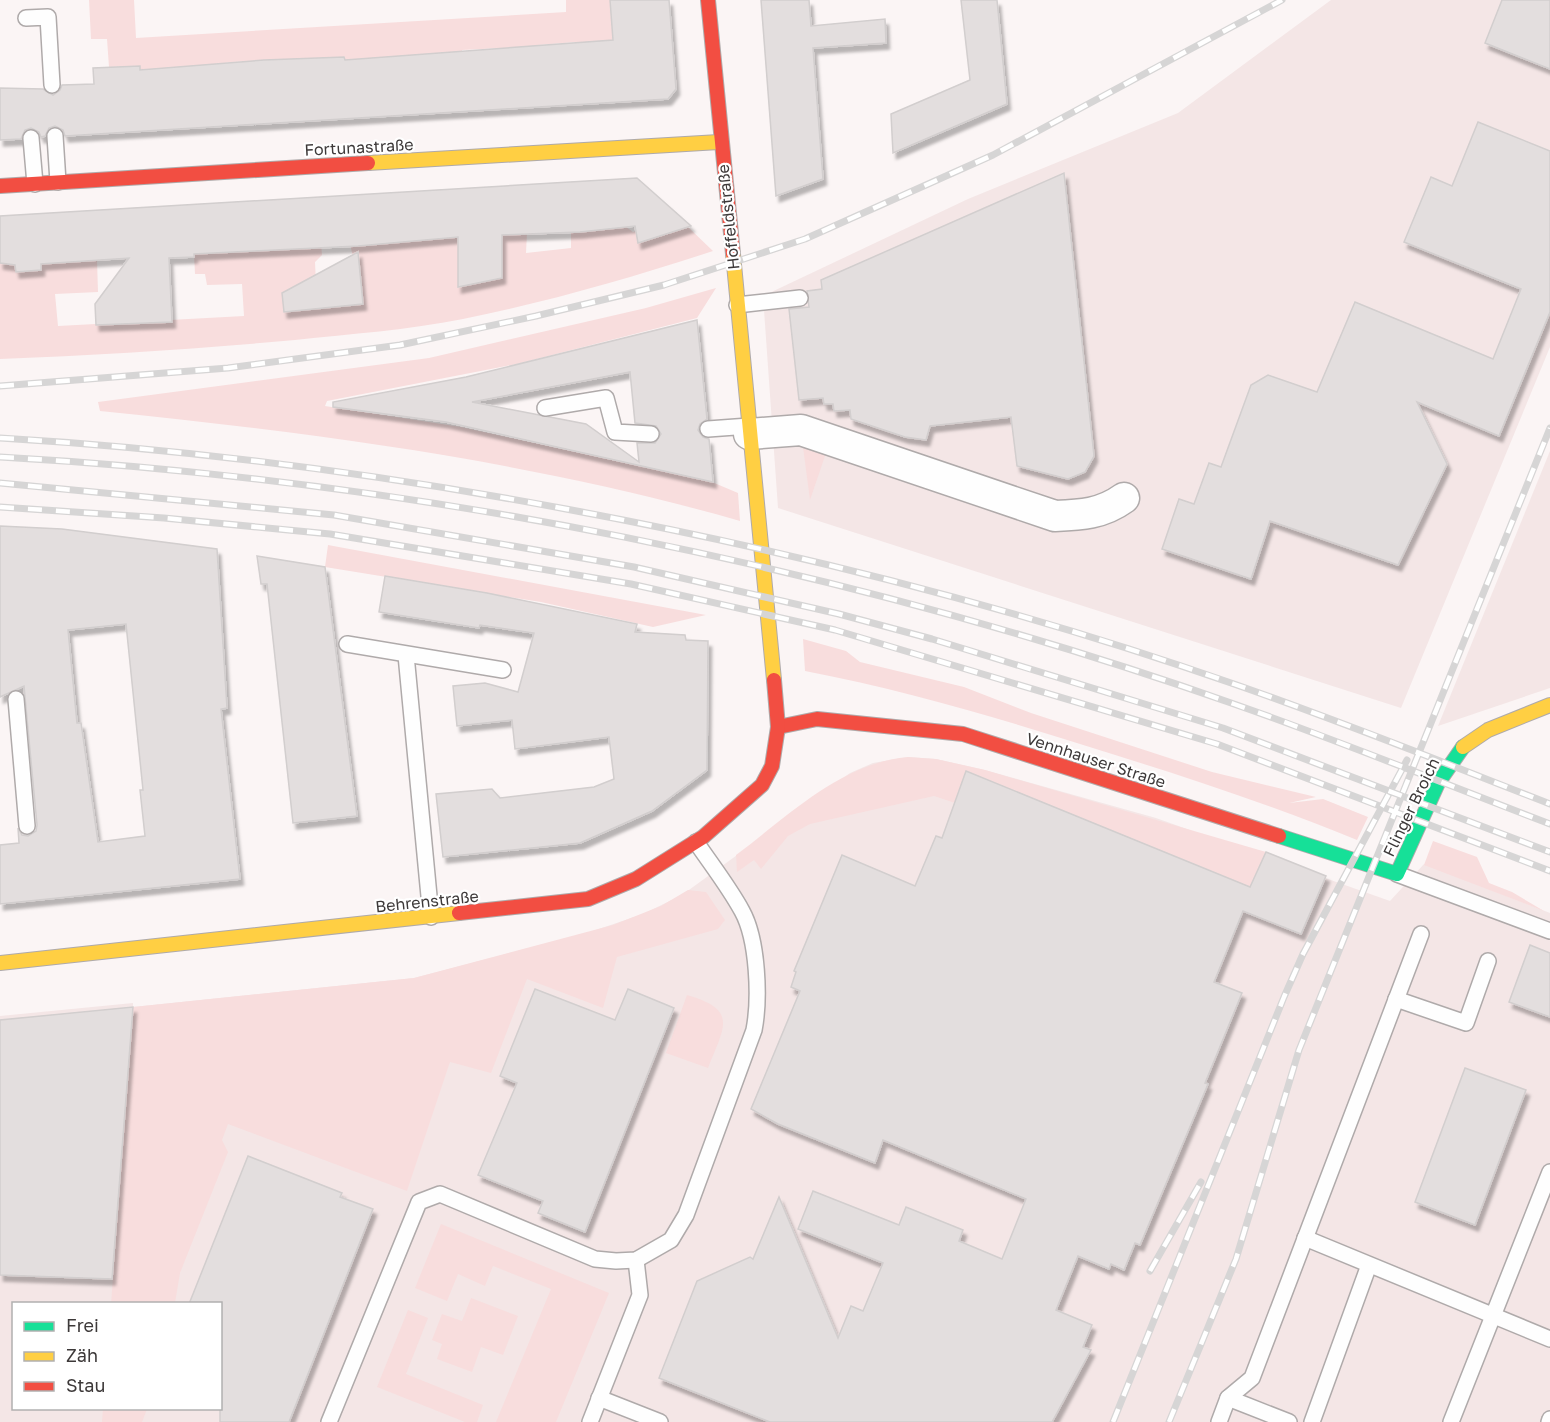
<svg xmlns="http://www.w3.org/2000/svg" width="1550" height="1422" font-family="'Golos Text',sans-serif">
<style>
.built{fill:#f4e6e6;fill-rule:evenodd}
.green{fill:#f8dddd}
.building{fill:#e3dede;stroke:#d2cece;stroke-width:1.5;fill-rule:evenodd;filter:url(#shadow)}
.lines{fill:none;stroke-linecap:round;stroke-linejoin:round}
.lane-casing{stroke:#afaaaa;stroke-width:18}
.street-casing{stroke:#afaaaa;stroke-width:33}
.fast-casing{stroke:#afaaaa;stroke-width:16}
.slow-casing{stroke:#afaaaa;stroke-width:16}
.jam-casing{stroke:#afaaaa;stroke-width:16}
.lane{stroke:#fefefe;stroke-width:15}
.street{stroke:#fefefe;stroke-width:30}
.fast{stroke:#16e098;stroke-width:14}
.slow{stroke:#ffcf43;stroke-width:14}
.jam{stroke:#f24e42;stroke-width:14}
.rail-casing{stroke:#d6d5d5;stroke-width:7}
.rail{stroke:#fff;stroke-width:4.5;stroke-dasharray:14;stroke-linecap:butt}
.labels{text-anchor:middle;stroke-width:4.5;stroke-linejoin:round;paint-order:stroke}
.street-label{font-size:16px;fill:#3d3939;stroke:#fff}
</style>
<defs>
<filter id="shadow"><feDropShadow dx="3.5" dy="6" stdDeviation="1.5" flood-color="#0004"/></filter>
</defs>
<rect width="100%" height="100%" fill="#fbf5f5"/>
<g class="built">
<path d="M1331 0H1550V347L1401 708 778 508 763 296 968 199 1178 113Z"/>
<path d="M1550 451V688L1438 726Z"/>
<path d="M908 757 936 759 985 770 1156 818 1390 901 1424 864 1550 913V1422H0V1016L133 1003V1007L414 978 590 932 643 914 682 895 850 773 873 763ZM14 1304H220V1408H14Z"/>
</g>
<g class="green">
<path d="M89 0H134L136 38 566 12V0H610L613 45 576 42 538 45V53L501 48 462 50 463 58 345 65 344 57 231 62 140 77V66L109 67 107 39H91Z"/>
<path d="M622 224 633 232 636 231 638 242 688 227 713 251C631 278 547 302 463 319 408 330 351 334 295 340 197 349 99 355 0 359V263L15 265 16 272 41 270V264L97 260 98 292 55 294 58 326 244 316 242 284 207 285 205 274H195L194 254 316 247 321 243 322 255 315 262 316 284 283 293 284 312 363 304 359 259 353 257 350 244 464 236 458 254V287L491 234 527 233 526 253 571 248V233Z"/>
<path d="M716 288 697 318 517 364 327 401 325 406 461 427 712 482 738 493 740 521C531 461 316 433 100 411L98 402 429 358 646 308Z"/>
<path d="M803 447 826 453 810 500Z"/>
<path d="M328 545 706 615 653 627 541 602 325 567Z"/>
<path d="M803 639 846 651 860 662 964 687 1031 713 1212 772 1316 797 1289 803 1323 799 1368 817 1357 840C1277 807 1195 780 1112 754 1011 722 910 691 805 671Z"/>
<path d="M908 757 936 759 985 770 1266 852 1250 887 966 771 955 803 934 796 810 824 788 836 761 869 754 860 737 872 736 855C788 816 841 763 908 757Z"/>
<path d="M1433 841 1477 857 1489 883 1512 892 1544 911 1424 865Z"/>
<path d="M688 890 706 892 725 920 718 929 617 957 603 1008 527 979 491 1073 450 1062 407 1191 228 1124 222 1140 228 1152 180 1273 175 1303 111 1304 133 1007 414 978 613 925 661 906Z"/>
<path d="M687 995C739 1010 724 1027 708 1068L666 1053Z"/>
<path d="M441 1224 609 1293 556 1422H496L551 1289 493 1266 485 1286 458 1274 447 1301 415 1288Z"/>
<path d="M471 1298 518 1316 503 1355 481 1347 472 1372 437 1359 442 1344 432 1340 442 1314 462 1321Z"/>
<path d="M408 1310 428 1318 406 1374 483 1405 477 1422H465L377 1387Z"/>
<path d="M103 1409V1408L147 1409 142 1422H102Z"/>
</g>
<g class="building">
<path d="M610 0H669L676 89 668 99 65 136 63 130 55 126 49 128 45 136 41 137 39 132 31 128 25 130 21 139 0 140V88L43 89 53 95 60 90 62 85 94 84 93 68 140 66V70L264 60 344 57 345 60 613 40Z"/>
<path d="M761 0H809L811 26 885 19 886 43 813 48 823 179 776 196Z"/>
<path d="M961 0H997L1007 104 893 153 891 114 970 80Z"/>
<path d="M1502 0H1550V69L1485 43Z"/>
<path d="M1478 122 1550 151V312L1499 436 1417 402 1447 464 1398 565 1270 521 1251 579 1162 549 1179 499 1194 504 1209 463 1221 467 1251 385 1268 375 1317 392 1355 302 1493 359 1521 289 1404 242 1431 177 1452 186Z"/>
<path d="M1064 173 1094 456 1085 472 1068 479 1017 466 1011 417 930 426 926 440 905 437 851 419 850 410 834 411 833 404H824L823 398 799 400 789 309 809 307 807 291 822 289 821 280Z"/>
<path d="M637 178 691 226 638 243 635 226 580 232 502 235V278L458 287V237L358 246 194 254V257L169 258 172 322 96 325 95 304 129 258 41 264V270L16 272 15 265 0 263V216Z"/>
<path d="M358 252 363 304 284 312 282 293Z"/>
<path d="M697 320 707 419 700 424 698 430 703 437 709 439 713 482 446 422 333 407V402L466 377ZM630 372 635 423 656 426 661 434 655 443H637L639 462 586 424 472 402Z"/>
<path d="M0 526 62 529 217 549 227 708 221 709 240 879 0 904V845L19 843 18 828 22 835 28 836 36 831 37 825 24 686 0 697ZM126 624 143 790H140L145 836 98 842 81 723H77L68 630Z"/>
<path d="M257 556 325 567 357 816 293 823 267 584H261Z"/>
<path d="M385 576 487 593 637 624 635 632 685 635 686 640 708 641 707 770 652 811 580 843 443 857 436 794 492 789 500 798 594 787 614 779 609 737 515 749 512 720 457 726 453 686 485 683 518 692 534 633 480 625 479 628 379 612Z"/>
<path d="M966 771 1250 887 1266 852 1326 876 1301 934 1243 911 1214 982 1242 993 1205 1083 1208 1084 1140 1245 1135 1243 1124 1270 1111 1264 1109 1269 1078 1256 1056 1310 1092 1325 1083 1347 1091 1350 1052 1422H770L659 1378 697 1281 750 1257 753 1259 779 1197 838 1338 851 1306 863 1311 883 1263 798 1229 813 1191 899 1225 906 1207 963 1230 959 1241 1002 1259 1026 1199 883 1140 875 1163 778 1124 751 1109 800 991 791 987 796 972 794 971 842 855 915 886 936 836 942 838Z"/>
<path d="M1530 945 1550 953V1017L1509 1002Z"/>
<path d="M535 989 615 1020 628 989 674 1008 585 1232 538 1213 543 1201 478 1175 517 1083 500 1076Z"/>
<path d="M133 1007 112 1279 0 1275V1020Z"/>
<path d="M1465 1068 1526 1090 1475 1225 1415 1202Z"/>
<path d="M248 1156 342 1193 340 1197 373 1209 289 1422H220V1304H189Z"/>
</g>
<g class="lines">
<g class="lane-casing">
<g id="lane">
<path d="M26 18 48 17 52 85"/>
<path d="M55 136 58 182"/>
<path d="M31 138 35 184"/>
<path d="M737 305 800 298"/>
<path d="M545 408 606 398 615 432 651 434"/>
<path d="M708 429 749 426"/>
<path d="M347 644 503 670"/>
<path d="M406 655 431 917"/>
<path d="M16 699 27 826"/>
<path d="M1397 874 1550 931"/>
<path d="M1396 999 1466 1023 1488 961"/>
<path d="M1305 1238 1550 1339"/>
<path d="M599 1398 660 1422"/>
<path d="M1228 1398 1289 1422"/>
<path d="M329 1422 419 1202 440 1194 595 1259 616 1261 636 1260 671 1240 686 1215 754 1030C760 999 758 940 742 911 729 887 711 864 696 842"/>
<path d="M590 1422 640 1295 636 1260"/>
<path d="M1219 1422 1228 1398 1252 1378 1421 934"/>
<path d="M1312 1422 1369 1265"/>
<path d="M1451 1422 1550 1172"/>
<path d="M1549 1422 1550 1419"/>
</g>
</g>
<g class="street-casing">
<path id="street" d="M749 434 801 430 1055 516C1081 515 1102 514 1124 498"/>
</g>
<g class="fast-casing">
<path id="fast" d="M1279 836 1397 874 1438 783 1463 747"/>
</g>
<g class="slow-casing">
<g id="slow">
<path d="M368 163 719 142"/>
<path d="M733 254 774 680"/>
<path d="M1463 747 1488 730 1550 705"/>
<path d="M0 963 459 913"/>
</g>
</g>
<g class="jam-casing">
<g id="jam">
<path d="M708 0 733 254"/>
<path d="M0 186 368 163"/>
<path d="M778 727 817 719 963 734 1279 836"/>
<path d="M459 913 588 899 636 879 703 837 762 785 772 766 778 727 774 680"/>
</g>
</g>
<use href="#lane" class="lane"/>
<use href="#street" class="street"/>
<use href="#fast" class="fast"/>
<use href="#slow" class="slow"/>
<use href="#jam" class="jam"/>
<g class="rail-casing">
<g id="rail">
<path d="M0 386 228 368 400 345 536 316 664 285 805 239 993 155 1282 0"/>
<path d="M0 438C190 449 379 474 566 509 792 551 1017 608 1234 684 1340 721 1445 763 1550 804"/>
<path d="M0 457C414 480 843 566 1234 704 1340 741 1445 784 1550 824"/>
<path d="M0 483 334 515 634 567 839 614 932 639 1223 728 1550 852"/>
<path d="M0 507 164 518 330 534 631 584 835 630 1217 744 1550 871"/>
<path d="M1150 1271 1201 1182"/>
<path d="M1113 1422 1284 997 1303 954 1407 760"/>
<path d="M1169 1422 1236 1259 1299 1050 1550 428"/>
</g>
</g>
<use href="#rail" class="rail"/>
</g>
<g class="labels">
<g class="street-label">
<text transform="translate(359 147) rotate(-3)" y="6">Fortunastraße</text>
<text transform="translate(728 217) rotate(-96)" y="6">Hoffeldstraße</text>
<text transform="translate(1096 760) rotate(18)" y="6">Vennhauser Straße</text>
<text transform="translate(1411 807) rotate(-64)" y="6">Flinger Broich</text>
<text transform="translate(427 901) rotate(-6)" y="6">Behrenstraße</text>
</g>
</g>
<rect x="12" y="1302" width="210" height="108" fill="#ffffff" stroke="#b1b0b0" stroke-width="1.5"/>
<rect x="24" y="1322" width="30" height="9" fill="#16e098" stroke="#b1b0b0" stroke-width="1.5"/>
<text x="66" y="1332" font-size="18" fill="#3d3939">Frei</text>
<rect x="24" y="1352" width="30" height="9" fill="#ffcf43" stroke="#b1b0b0" stroke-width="1.5"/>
<text x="66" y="1362" font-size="18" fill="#3d3939">Zäh</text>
<rect x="24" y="1382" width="30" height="9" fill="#f24e42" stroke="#b1b0b0" stroke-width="1.5"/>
<text x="66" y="1392" font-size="18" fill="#3d3939">Stau</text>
</svg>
